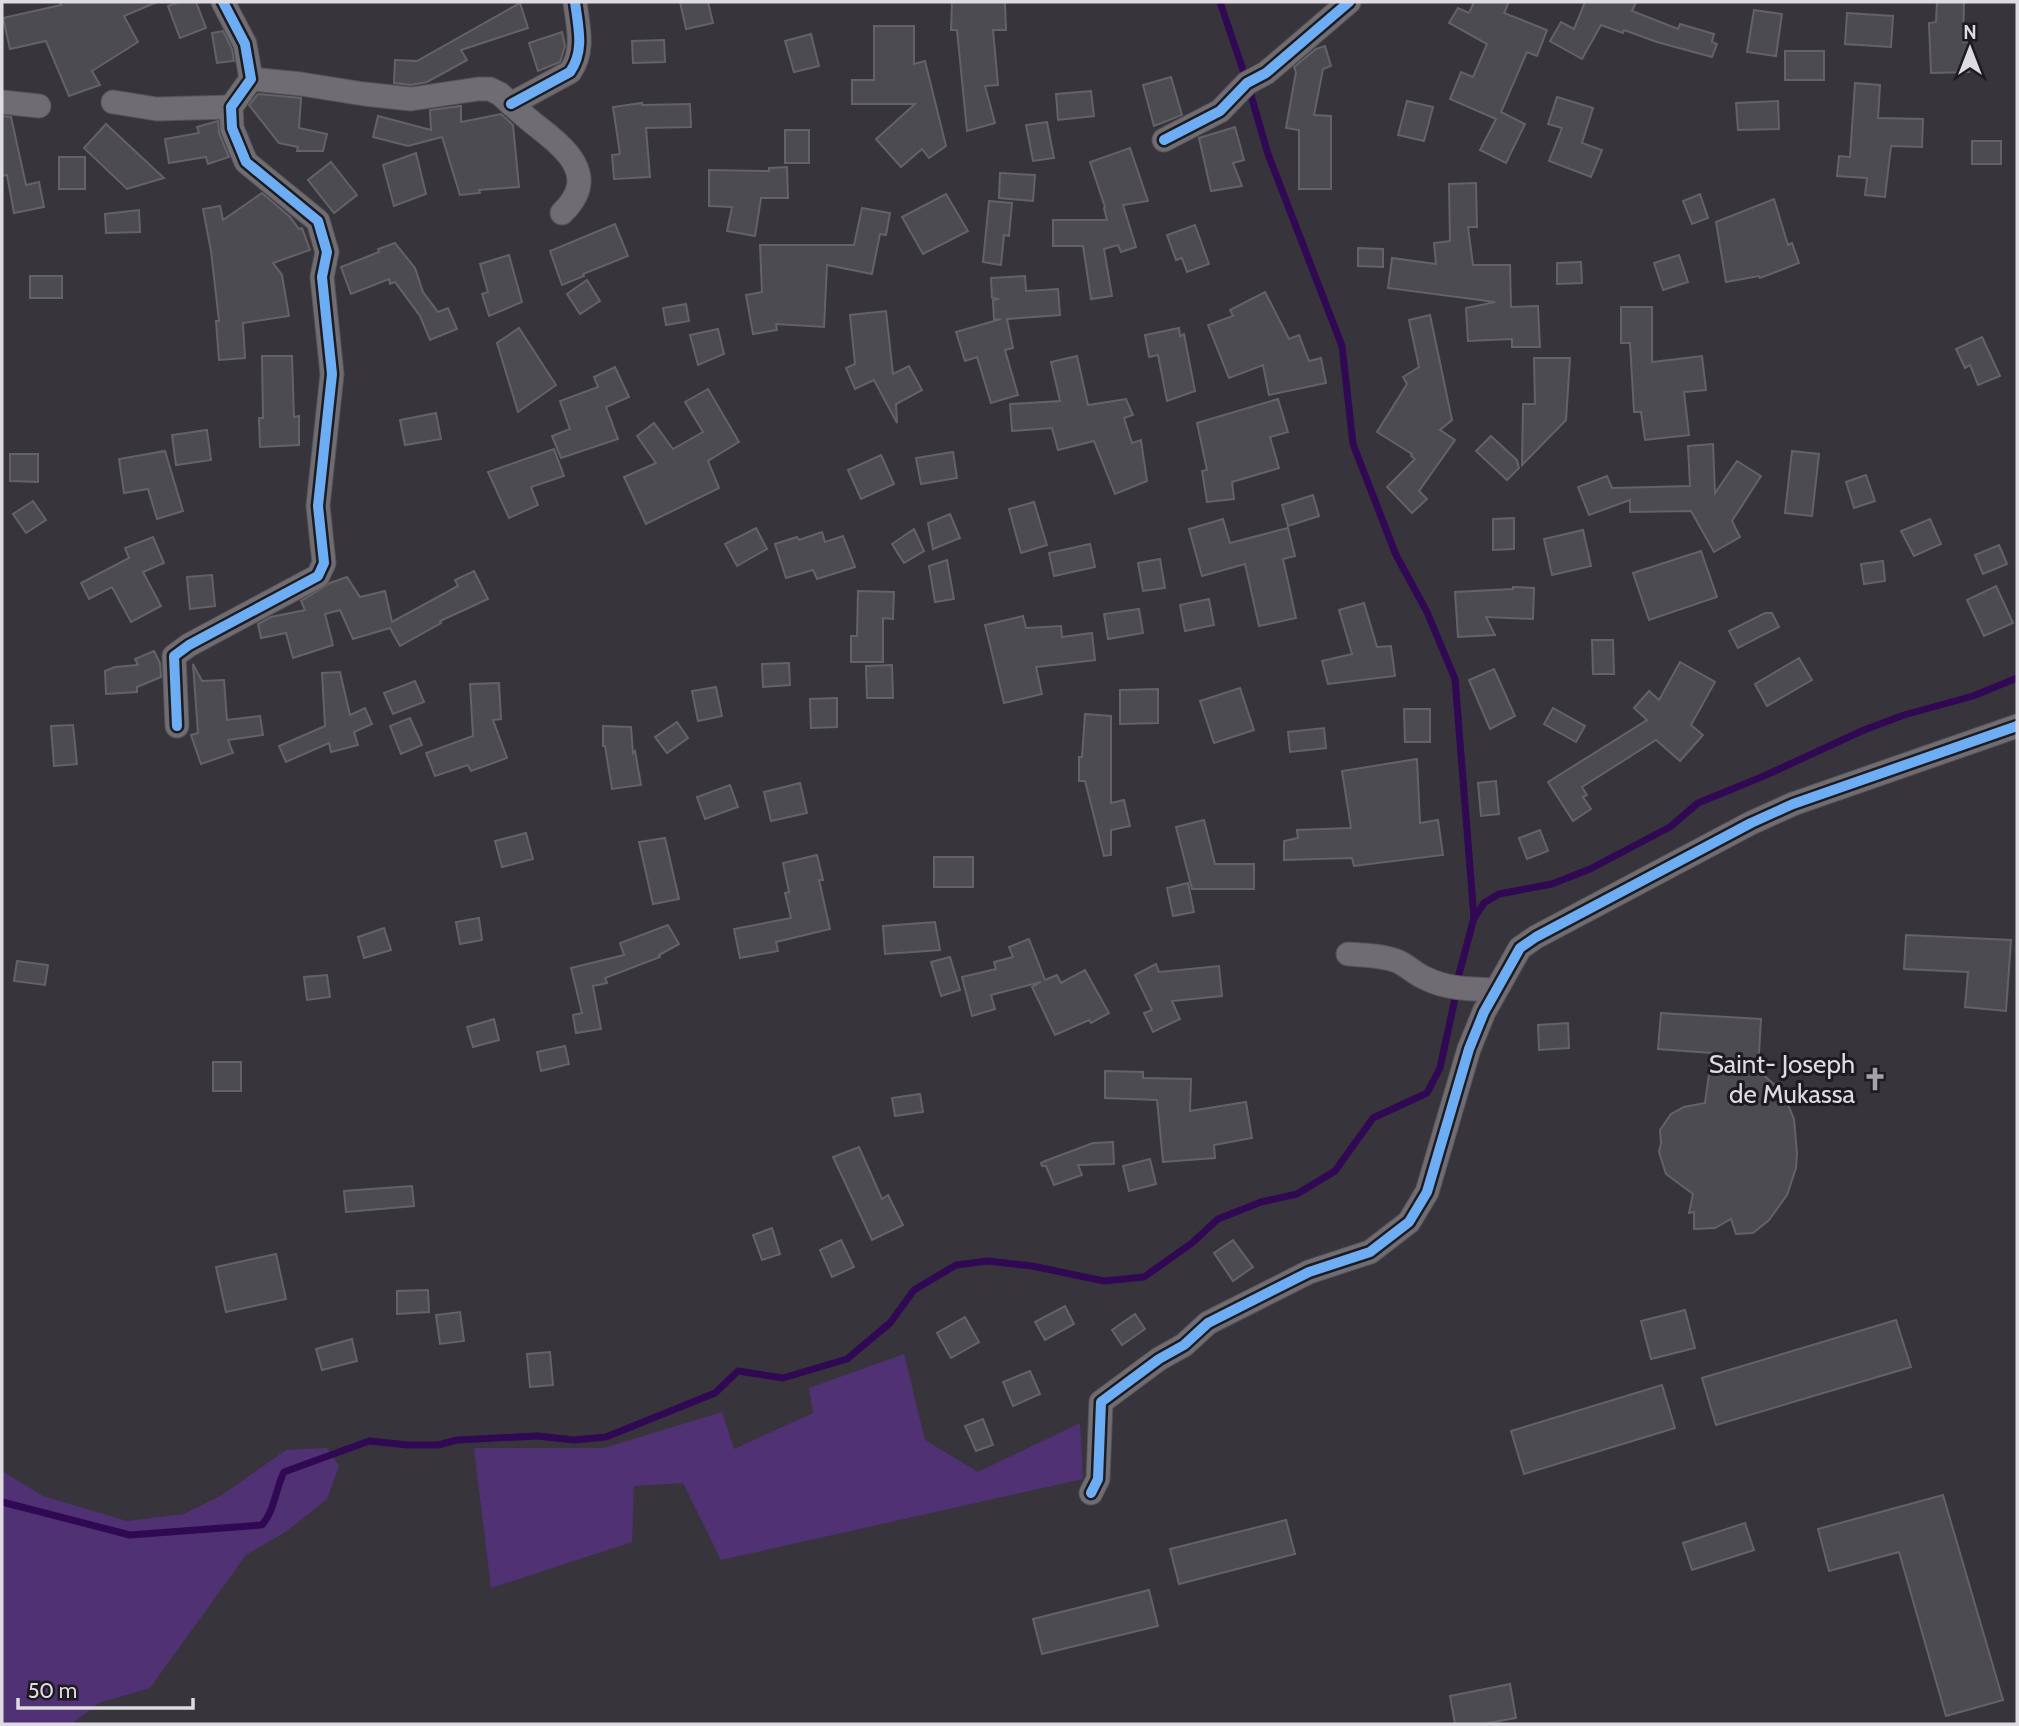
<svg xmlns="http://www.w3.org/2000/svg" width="2019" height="1726" font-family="Cabin,sans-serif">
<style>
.green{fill:#4f3174}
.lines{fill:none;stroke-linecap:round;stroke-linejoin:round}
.stream{stroke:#310853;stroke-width:7}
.building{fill:#4c4b50;stroke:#646268;stroke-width:2}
.street-casing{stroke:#555358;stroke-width:25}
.street{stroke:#6f6d72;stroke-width:23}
.cycleway-casing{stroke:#1d1b20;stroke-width:15}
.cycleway{stroke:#6dadf4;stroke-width:10}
.labels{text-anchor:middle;stroke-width:6;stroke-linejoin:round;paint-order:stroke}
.poi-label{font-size:26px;fill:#dedbe2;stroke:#1d1b20;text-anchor:end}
</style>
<rect width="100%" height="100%" fill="#37353b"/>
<g class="green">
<path d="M904 1354 925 1440 978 1472 1080 1423 1083 1479 721 1560 683 1483 634 1486 632 1542 491 1588 474 1448H604L722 1412 734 1449 813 1413 809 1388Z"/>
<path d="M327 1448 339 1466 327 1499 287 1531 246 1555 150 1688 99 1703 71 1724H2V1471L43 1496 127 1521 184 1514 222 1495 286 1450Z"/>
</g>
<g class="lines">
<g class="stream">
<path d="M1220 2 1245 76"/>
<path d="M1250 92 1268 154 1342 346 1353 444 1396 555 1427 612 1455 679 1474 918"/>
<path d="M1458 978 1474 918 1484 903 1499 894 1552 884 1590 869 1670 827 1698 803 1764 776 1864 730 1904 715 1973 696 2017 678"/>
<path d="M2 1502 130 1535 262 1525C275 1510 275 1490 284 1472L369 1441 408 1445H438L457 1440 537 1436 574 1440 606 1437 715 1393 738 1371 783 1378 847 1359 890 1323 914 1290 956 1265 988 1261 1032 1266 1104 1281 1144 1277 1192 1243 1218 1219 1261 1202 1297 1194 1335 1171 1373 1118 1427 1093 1440 1068 1456 994"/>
</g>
</g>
<g class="building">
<path d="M60 2H157L124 16 138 42 92 71 100 85 69 96 46 41 10 49 3 18 61 5Z"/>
<path d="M179 2H196L206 28 180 38 168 6Z"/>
<path d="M680 2H708L713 23 686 29Z"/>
<path d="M952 2H1005L1006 30H993L998 85 985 86 995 123 967 131 957 30H951Z"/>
<path d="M1474 2H1509L1504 13 1547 30 1537 56 1527 52 1501 112 1525 124 1506 163 1480 150 1496 119 1450 99 1461 72 1473 77 1487 44 1449 23 1458 8 1469 13Z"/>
<path d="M1585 2H1636L1632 11 1678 29 1680 24 1714 34 1712 42 1717 44 1712 57 1657 42 1624 30 1623 33 1601 25 1582 59 1550 41 1561 22 1574 29Z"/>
<path d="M1937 2H1964L1963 42H1968L1969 72 1931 73 1929 23 1936 22Z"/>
<path d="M520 3 528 28 461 50 467 60 427 82 411 85 394 83 395 60 417 61Z"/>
<path d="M1754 10 1782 14 1776 56 1747 52Z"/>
<path d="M1847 13 1893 16 1891 47 1845 44Z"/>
<path d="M874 26H914V64L925 61 946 146 929 158 922 149 901 167 876 139 915 104H852V80H874Z"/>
<path d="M223 31 232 49 234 61 217 63 212 33Z"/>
<path d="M562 32 565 46 560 62 538 71 529 43Z"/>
<path d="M811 34 819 66 794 72 785 41Z"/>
<path d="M664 40 665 62 633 63 632 41Z"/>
<path d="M1325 46 1331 66 1323 69 1314 115 1331 116V189H1299V130L1286 128 1296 72 1294 67 1316 49Z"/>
<rect x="1785" y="51" width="39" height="29"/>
<path d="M1171 77 1182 115 1154 126 1143 85Z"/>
<path d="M1855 83 1880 85 1878 118 1923 119 1922 147 1891 146 1885 197 1865 195 1867 178 1837 176 1839 156 1850 157Z"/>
<path d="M1091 91 1094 116 1058 120 1056 94Z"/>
<path d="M258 94 301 98 299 128 327 134 323 151H297L298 147 279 143 249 105Z"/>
<path d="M1557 97 1593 108 1582 143 1602 150 1591 177 1549 161 1562 128 1548 124Z"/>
<path d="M1407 101 1433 107 1424 141 1398 135Z"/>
<path d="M1778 101 1779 129 1738 130 1736 103Z"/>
<path d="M642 103V105L690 104 691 127 646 128 650 177 614 179 612 155 620 154 613 107Z"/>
<path d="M461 106V122L501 114 513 125 519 187 479 190 480 193 460 195 442 137 408 146 373 137 378 116 431 130 430 110Z"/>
<path d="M2 116 11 117 26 185 39 182 44 207 14 213 7 175 2 176Z"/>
<path d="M218 121 219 133 229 157 208 164 206 157 169 163 165 139 199 133 197 127Z"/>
<path d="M1047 122 1054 158 1033 161 1026 125Z"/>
<path d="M106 124 164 178 127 189 84 148Z"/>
<path d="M1235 127 1244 160 1233 163 1242 186 1211 191 1199 138Z"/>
<rect x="785" y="130" width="24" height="33"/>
<rect x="1972" y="141" width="29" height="23"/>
<path d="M1130 148 1148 201 1123 205 1136 247 1121 252 1118 245 1104 249 1112 296 1091 299 1083 246H1053V220H1107L1104 208 1105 207 1090 162Z"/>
<path d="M416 153 426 194 394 206 383 165Z"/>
<rect x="59" y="157" width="26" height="32"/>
<path d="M331 162 357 195 334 213 308 180Z"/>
<path d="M787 167 788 198H761L755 236 727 231 732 207 709 206V170L769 171V168Z"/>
<path d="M1000 173 1035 175 1033 201 999 198Z"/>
<path d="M1476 183 1477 227H1468L1473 265H1510L1511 307 1538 306 1540 347H1512V339L1468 341 1466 308 1495 302 1388 288 1392 258 1436 264 1434 243 1450 241 1449 184Z"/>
<path d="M262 193 290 217 299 229 302 228 310 250 273 263 282 275 289 316 243 323 245 358 219 360 216 321H219L211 251 203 209 220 206 223 220Z"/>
<path d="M946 194 968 231 923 254 902 217Z"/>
<path d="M1700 194 1708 218 1692 224 1683 201Z"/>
<path d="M1774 199 1788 245 1792 243 1799 263 1760 278 1759 276 1726 282 1716 222Z"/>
<path d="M989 201 1012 203 1009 236 1004 235 1001 265 983 262Z"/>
<path d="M862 208 890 213 886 235 880 234 872 274 827 265 824 327 776 324 777 330 753 334 746 295 762 292 760 245H854Z"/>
<path d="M139 210 140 232 106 233 105 214Z"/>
<path d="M615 224 628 256 583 274 584 276 562 285 550 251Z"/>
<path d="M1195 225 1209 264 1187 272 1182 258 1176 260 1167 235Z"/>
<path d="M395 243 415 268 423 292 438 312 448 308 457 329 430 340 420 316 395 282 390 284 389 279 351 294 341 267 379 252 378 249Z"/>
<path d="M1358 248 1383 249V267L1358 266Z"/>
<path d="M509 255 522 302 489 316 482 294 488 292 480 264Z"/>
<path d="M1679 255 1688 282 1663 290 1654 263Z"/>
<path d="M1581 262 1582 283 1557 284V263Z"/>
<rect x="30" y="276" width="32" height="22"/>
<path d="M1025 276 1026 291 1058 289 1060 315 1007 319 1013 348 1005 350 1018 395 991 403 977 357 965 361 956 332 1001 319 994 320 993 300 999 299 992 298 991 278Z"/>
<path d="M587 280 600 301 580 314 567 294Z"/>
<path d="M1265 292 1289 339 1299 335 1309 361 1321 358 1326 383 1269 395 1263 365 1229 378 1208 325 1233 316 1230 310Z"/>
<path d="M686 304 689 321 666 325 663 308Z"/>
<path d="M1621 307H1652V362L1702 356 1706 390 1684 392 1689 435 1645 440 1641 412H1634L1630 343H1621Z"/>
<path d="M886 311 893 374 909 366 922 390 896 404 897 423 874 380 855 389 846 368 855 364 850 315Z"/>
<path d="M1430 315 1452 420 1440 430 1455 440 1419 491 1427 499 1412 513 1387 487 1415 459 1411 456 1412 454 1377 432 1407 384 1403 377 1419 367 1409 320Z"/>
<path d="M519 328 556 385 518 412 497 343Z"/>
<path d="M1179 328 1180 336 1184 334 1195 391 1167 401 1158 355 1149 357 1145 335Z"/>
<path d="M718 329 724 354 698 365 690 335Z"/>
<path d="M1982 337 2000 376 1978 385 1970 365 1965 368 1956 349Z"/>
<path d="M262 356H292L294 417 299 416V445L260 447 259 418H263Z"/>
<path d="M1077 356 1088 405 1126 399 1133 415 1124 418 1132 443 1141 440 1147 481 1115 494 1094 441 1058 450 1052 428 1012 431 1010 404 1060 401 1051 362Z"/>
<path d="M1534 358H1570L1566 420 1522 465 1523 404H1535Z"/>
<path d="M615 367 629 397 606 407 618 439 561 458 552 436 570 429 560 401 598 387 594 377Z"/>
<path d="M708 389 739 442 708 461 719 488 646 524 624 477 656 463 637 436 654 423 673 449 703 432 685 402Z"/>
<path d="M1278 399 1288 432 1270 437 1279 468 1232 482 1234 499 1207 502 1202 471 1207 470 1197 423Z"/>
<path d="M436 413 441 439 405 445 400 420Z"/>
<path d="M207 430 211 460 176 465 172 435Z"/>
<path d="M1491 436 1517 460 1519 468 1507 480 1476 451Z"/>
<path d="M1713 444 1715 493 1737 461 1761 476 1732 521 1740 537 1714 552 1691 511 1630 512V500L1589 515 1578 487 1607 476 1612 488 1690 486 1688 446Z"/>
<path d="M554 449 564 476 531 487 538 505 509 518 488 472Z"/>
<path d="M165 451 183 511 157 519 148 489 124 493 119 459Z"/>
<path d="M1792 451 1819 454 1812 516 1785 513Z"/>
<path d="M953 452 957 478 921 484 916 458Z"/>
<path d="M10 454H38V482L10 481Z"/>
<path d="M881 455 894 484 861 499 848 470Z"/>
<path d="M1866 475 1875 501 1854 508 1846 482Z"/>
<path d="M1313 495 1319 516 1288 526 1282 505Z"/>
<path d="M33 501 46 520 26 533 13 514Z"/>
<path d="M1034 502 1047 545 1021 553 1009 509Z"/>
<path d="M950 514 960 538 933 549 928 523Z"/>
<path d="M1514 518V549L1493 550V519Z"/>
<path d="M1223 519 1230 543 1288 528 1295 556 1283 559 1296 618 1259 626 1245 564 1202 576 1189 529Z"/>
<path d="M1930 519 1941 544 1914 556 1901 531Z"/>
<path d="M756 528 767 549 737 566 725 544Z"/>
<path d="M914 529 924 551 904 563 892 544Z"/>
<path d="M1583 530 1591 566 1552 575 1544 539Z"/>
<path d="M822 532 825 542 843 536 855 567 817 579 813 570 786 578 775 544 797 537 799 540Z"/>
<path d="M153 537 164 563 143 572 161 606 131 622 112 587 89 599 81 583 129 558 125 548Z"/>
<path d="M1090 544 1095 567 1054 576 1049 553Z"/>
<path d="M1999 545 2007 564 1983 574 1975 555Z"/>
<path d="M1701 551 1717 597 1649 620 1633 573Z"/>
<path d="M1160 559 1165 588 1143 591 1138 563Z"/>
<path d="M947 560 954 599 935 602 929 566Z"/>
<path d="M1883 561 1885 581 1864 584 1861 564Z"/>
<path d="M474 571 488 599 440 621 441 623 400 646 390 628 353 639 340 610 325 614 333 645 293 658 286 633 261 638 258 624 271 617 305 610 301 601 330 583 347 577 360 597 385 591 392 622 458 586 455 580Z"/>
<path d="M212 575 215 606 190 609 187 577Z"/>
<path d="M1996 586 2013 623 1984 636 1967 600Z"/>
<path d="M1513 587 1534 588 1533 619 1486 617 1495 635 1458 637 1455 592 1513 589Z"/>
<path d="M858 591 894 592 893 619 883 618V662H851V636H857Z"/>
<path d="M1209 599 1214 625 1185 631 1180 605Z"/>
<path d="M1364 603 1377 647 1391 646 1395 676 1328 684 1322 661 1352 654 1339 610Z"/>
<path d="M1139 609 1143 633 1108 639 1104 614Z"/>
<path d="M1765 613H1772L1779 627 1738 648 1729 631Z"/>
<path d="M1023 616 1026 628 1061 626 1062 637 1092 633 1095 660 1036 667 1042 694 1004 703 985 625Z"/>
<path d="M1592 640H1613L1614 674H1593Z"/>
<path d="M154 651 160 663 161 677 137 687V692L106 694 105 671 115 667 138 665 135 659Z"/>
<path d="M1799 658 1812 680 1767 706 1755 684Z"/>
<path d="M1680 662 1715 682 1691 725 1703 735 1680 761 1656 740 1582 787 1587 795 1583 797 1591 809 1573 821 1548 782 1647 720 1634 708 1649 691 1659 700Z"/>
<path d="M789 663 790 685 763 687 762 664Z"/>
<path d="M193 664 202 681 224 680 227 720 260 716 263 735 228 740 233 753 201 764 191 735 198 733Z"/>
<path d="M892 665 893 698H867L866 666Z"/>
<path d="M1494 669 1515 716 1490 729 1469 680Z"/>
<path d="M340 672 350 715 365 708 372 724 354 732 358 745 331 752 329 743 286 762 279 746 325 726 322 673Z"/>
<path d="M415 681 424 702 393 714 384 693Z"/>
<path d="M499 683 501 719 493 720 507 758 471 771 468 765 435 776 426 753 473 736 470 684Z"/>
<path d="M716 687 722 716 698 721 692 691Z"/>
<path d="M1240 688 1254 730 1214 743 1200 701Z"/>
<path d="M1158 689V723L1120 724V690Z"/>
<path d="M837 698V727L811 728 810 699Z"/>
<path d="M1553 708 1585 726 1576 742 1544 724Z"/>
<path d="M1404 709H1430V742H1405Z"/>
<path d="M1085 714 1111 716V803L1124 800 1130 826 1111 830V855L1104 856 1085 781H1079V757H1082Z"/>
<path d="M410 718 422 745 401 754 390 726Z"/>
<path d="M677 722 688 738 667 753 655 737Z"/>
<path d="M73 725 77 764 54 766 51 726Z"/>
<path d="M603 726 631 727 633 753 635 751 641 785 612 789 605 746H603Z"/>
<path d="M1324 728 1326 748 1290 752 1288 732Z"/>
<path d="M1417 759 1420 823 1438 820 1443 855 1354 866 1352 858 1284 860V841L1298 838 1297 830 1351 828 1342 771Z"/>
<path d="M1496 781 1499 814 1481 816 1478 783Z"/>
<path d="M800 783 807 813 771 821 764 792Z"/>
<path d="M730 785 738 807 705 819 697 797Z"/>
<path d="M1204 820 1215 864H1254V889H1192L1176 827Z"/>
<path d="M1540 830 1548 851 1527 859 1519 838Z"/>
<path d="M526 833 533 859 502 867 495 841Z"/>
<path d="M665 838 679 899 653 904 639 842Z"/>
<path d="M817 855 823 880H819L830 929 776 942 778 951 740 958 734 929 791 918 785 893 789 892 783 863Z"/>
<rect x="934" y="857" width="39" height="30"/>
<path d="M1188 883 1194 912 1173 916 1167 888Z"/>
<path d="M479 918 482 940 460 944 456 922Z"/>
<path d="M935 922 940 950 885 954 883 926Z"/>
<path d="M668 925 679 944 659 955 660 957 605 978 607 983 593 986 601 1029 576 1033 573 1015 582 1013 571 968 624 955 620 943Z"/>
<path d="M384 928 391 950 364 958 358 937Z"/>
<path d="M1906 935 2011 940 2006 1011 1965 1007 1968 972 1904 969Z"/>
<path d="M1029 939 1045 980 1057 975 1061 983 1085 970 1109 1013 1091 1023 1089 1020 1055 1035 1032 987 1041 982 991 995 995 1009 972 1016 962 977 996 969 994 962 1013 957 1009 947Z"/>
<path d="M950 957 960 990 941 996 931 962Z"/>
<path d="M17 961 48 965 45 985 14 981Z"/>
<path d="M1156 964 1159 972 1219 966 1222 996 1172 1001 1180 1019 1153 1032 1144 1013 1152 1010 1135 975Z"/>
<path d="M327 975 330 997 307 1000 304 977Z"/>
<path d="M1661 1013 1761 1019 1758 1070 1778 1088 1786 1100 1794 1119 1797 1154 1796 1168 1787 1195 1769 1220 1753 1233 1736 1234 1731 1219 1715 1228 1694 1229V1212L1689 1213 1693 1194 1666 1174 1659 1152 1661 1143 1660 1130 1671 1114 1684 1107 1705 1103 1712 1053 1658 1049Z"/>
<path d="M494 1019 499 1040 473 1047 467 1027Z"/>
<path d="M1568 1023 1569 1048 1539 1050 1538 1025Z"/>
<path d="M565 1046 569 1064 541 1071 537 1052Z"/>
<rect x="213" y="1062" width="28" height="29"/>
<path d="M1105 1071 1143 1072V1078L1191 1079 1190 1111 1246 1102 1252 1138 1214 1145 1215 1158 1163 1162 1157 1100 1105 1098Z"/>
<path d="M920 1094 923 1112 895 1116 892 1098Z"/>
<path d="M1113 1142 1114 1164 1078 1165 1082 1175 1054 1185 1046 1166H1042L1041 1163 1045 1161 1093 1143Z"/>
<path d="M859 1147 882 1199 888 1195 903 1225 872 1240 833 1157Z"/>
<path d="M1150 1159 1156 1184 1129 1191 1123 1166Z"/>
<path d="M412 1186 414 1206 346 1212 344 1191Z"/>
<path d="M772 1228 780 1254 762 1260 753 1235Z"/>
<path d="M841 1240 854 1267 832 1277 820 1250Z"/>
<path d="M1233 1240 1253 1267 1233 1281 1214 1253Z"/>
<path d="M276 1254 286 1299 226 1312 216 1267Z"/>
<path d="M428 1290 429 1312 397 1314V1291Z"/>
<path d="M1065 1306 1074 1324 1045 1340 1035 1322Z"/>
<path d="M1685 1310 1695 1348 1651 1359 1641 1321Z"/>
<path d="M460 1312 464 1341 440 1344 436 1315Z"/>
<path d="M1135 1314 1145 1329 1122 1345 1112 1330Z"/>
<path d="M965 1317 979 1342 951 1358 937 1333Z"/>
<path d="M1896 1320 1911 1367 1716 1425 1702 1378Z"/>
<path d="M352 1339 357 1361 322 1370 316 1349Z"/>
<path d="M550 1352 553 1385 530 1387 527 1354Z"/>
<path d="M1030 1371 1040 1394 1013 1406 1003 1382Z"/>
<path d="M1662 1385 1675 1428 1524 1474 1511 1431Z"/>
<path d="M983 1419 993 1445 976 1451 965 1426Z"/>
<path d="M1943 1495 2003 1700 1946 1716 1899 1552 1829 1571 1818 1529Z"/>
<path d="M1286 1520 1295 1554 1179 1584 1170 1549Z"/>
<path d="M1745 1523 1754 1550 1692 1570 1683 1543Z"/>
<path d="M1149 1590 1158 1626 1042 1654 1033 1619Z"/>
<path d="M1510 1684 1516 1718 1483 1724H1455L1450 1696Z"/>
</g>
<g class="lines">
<g class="street-casing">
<g id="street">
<path d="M251 79 301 84 364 94 411 99 478 89H490L500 94C511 104 522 114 533 123 565 148 601 175 562 213"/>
<path d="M2 102 39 106"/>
<path d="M113 102 157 109 231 107"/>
<path d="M511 104 570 72C585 51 578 26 575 2"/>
<path d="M1164 140 1220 111 1247 83 1266 73 1349 2"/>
<path d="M177 726 174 656 189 645 318 576 324 563 318 506 332 374 322 277 327 252 318 221 246 162 232 128 231 107 251 79 245 44 223 2"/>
<path d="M1348 954C1364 955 1381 955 1397 961 1407 965 1415 974 1425 978 1446 989 1471 989 1495 990"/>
<path d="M1091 1493 1098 1479 1101 1402 1159 1359 1184 1345 1208 1323 1309 1272 1370 1252 1409 1222 1427 1192 1469 1049 1484 1012 1520 948 1536 937 1751 823 1793 804 2017 726"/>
</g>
</g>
<use href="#street" class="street"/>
<g class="cycleway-casing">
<g id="cycleway">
<path d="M511 104 570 72C585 51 578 26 575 2"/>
<path d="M1164 140 1220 111 1247 83 1266 73 1349 2"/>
<path d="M177 726 174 656 189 645 318 576 324 563 318 506 332 374 322 277 327 252 318 221 246 162 232 128 231 107 251 79 245 44 223 2"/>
<path d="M1091 1493 1098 1479 1101 1402 1159 1359 1184 1345 1208 1323 1309 1272 1370 1252 1409 1222 1427 1192 1469 1049 1484 1012 1520 948 1536 937 1751 823 1793 804 2017 726"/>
</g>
</g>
<use href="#cycleway" class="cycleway"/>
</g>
<defs>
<g id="church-bare" transform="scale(1.89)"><path d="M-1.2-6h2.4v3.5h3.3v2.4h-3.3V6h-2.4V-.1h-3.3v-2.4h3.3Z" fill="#a4a1a8" stroke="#1d1b20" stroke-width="2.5" paint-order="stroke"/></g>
</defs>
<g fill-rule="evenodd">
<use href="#church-bare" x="1875" y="1079"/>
</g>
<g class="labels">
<g class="poi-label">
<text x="1855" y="1073">Saint- Joseph<tspan x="1855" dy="30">de Mukassa</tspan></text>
</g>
</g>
<rect width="2019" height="1726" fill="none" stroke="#dedbe2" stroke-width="7"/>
<g transform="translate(1970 49)" stroke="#1d1b20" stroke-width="5" paint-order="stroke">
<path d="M0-5L12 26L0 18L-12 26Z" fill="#dedbe2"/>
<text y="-10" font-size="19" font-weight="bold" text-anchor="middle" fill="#dedbe2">N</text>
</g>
<path d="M18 1698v10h175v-10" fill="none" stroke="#dedbe2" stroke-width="3.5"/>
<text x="28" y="1698" font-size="21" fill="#dedbe2" stroke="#1d1b20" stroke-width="5" paint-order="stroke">50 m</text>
</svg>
